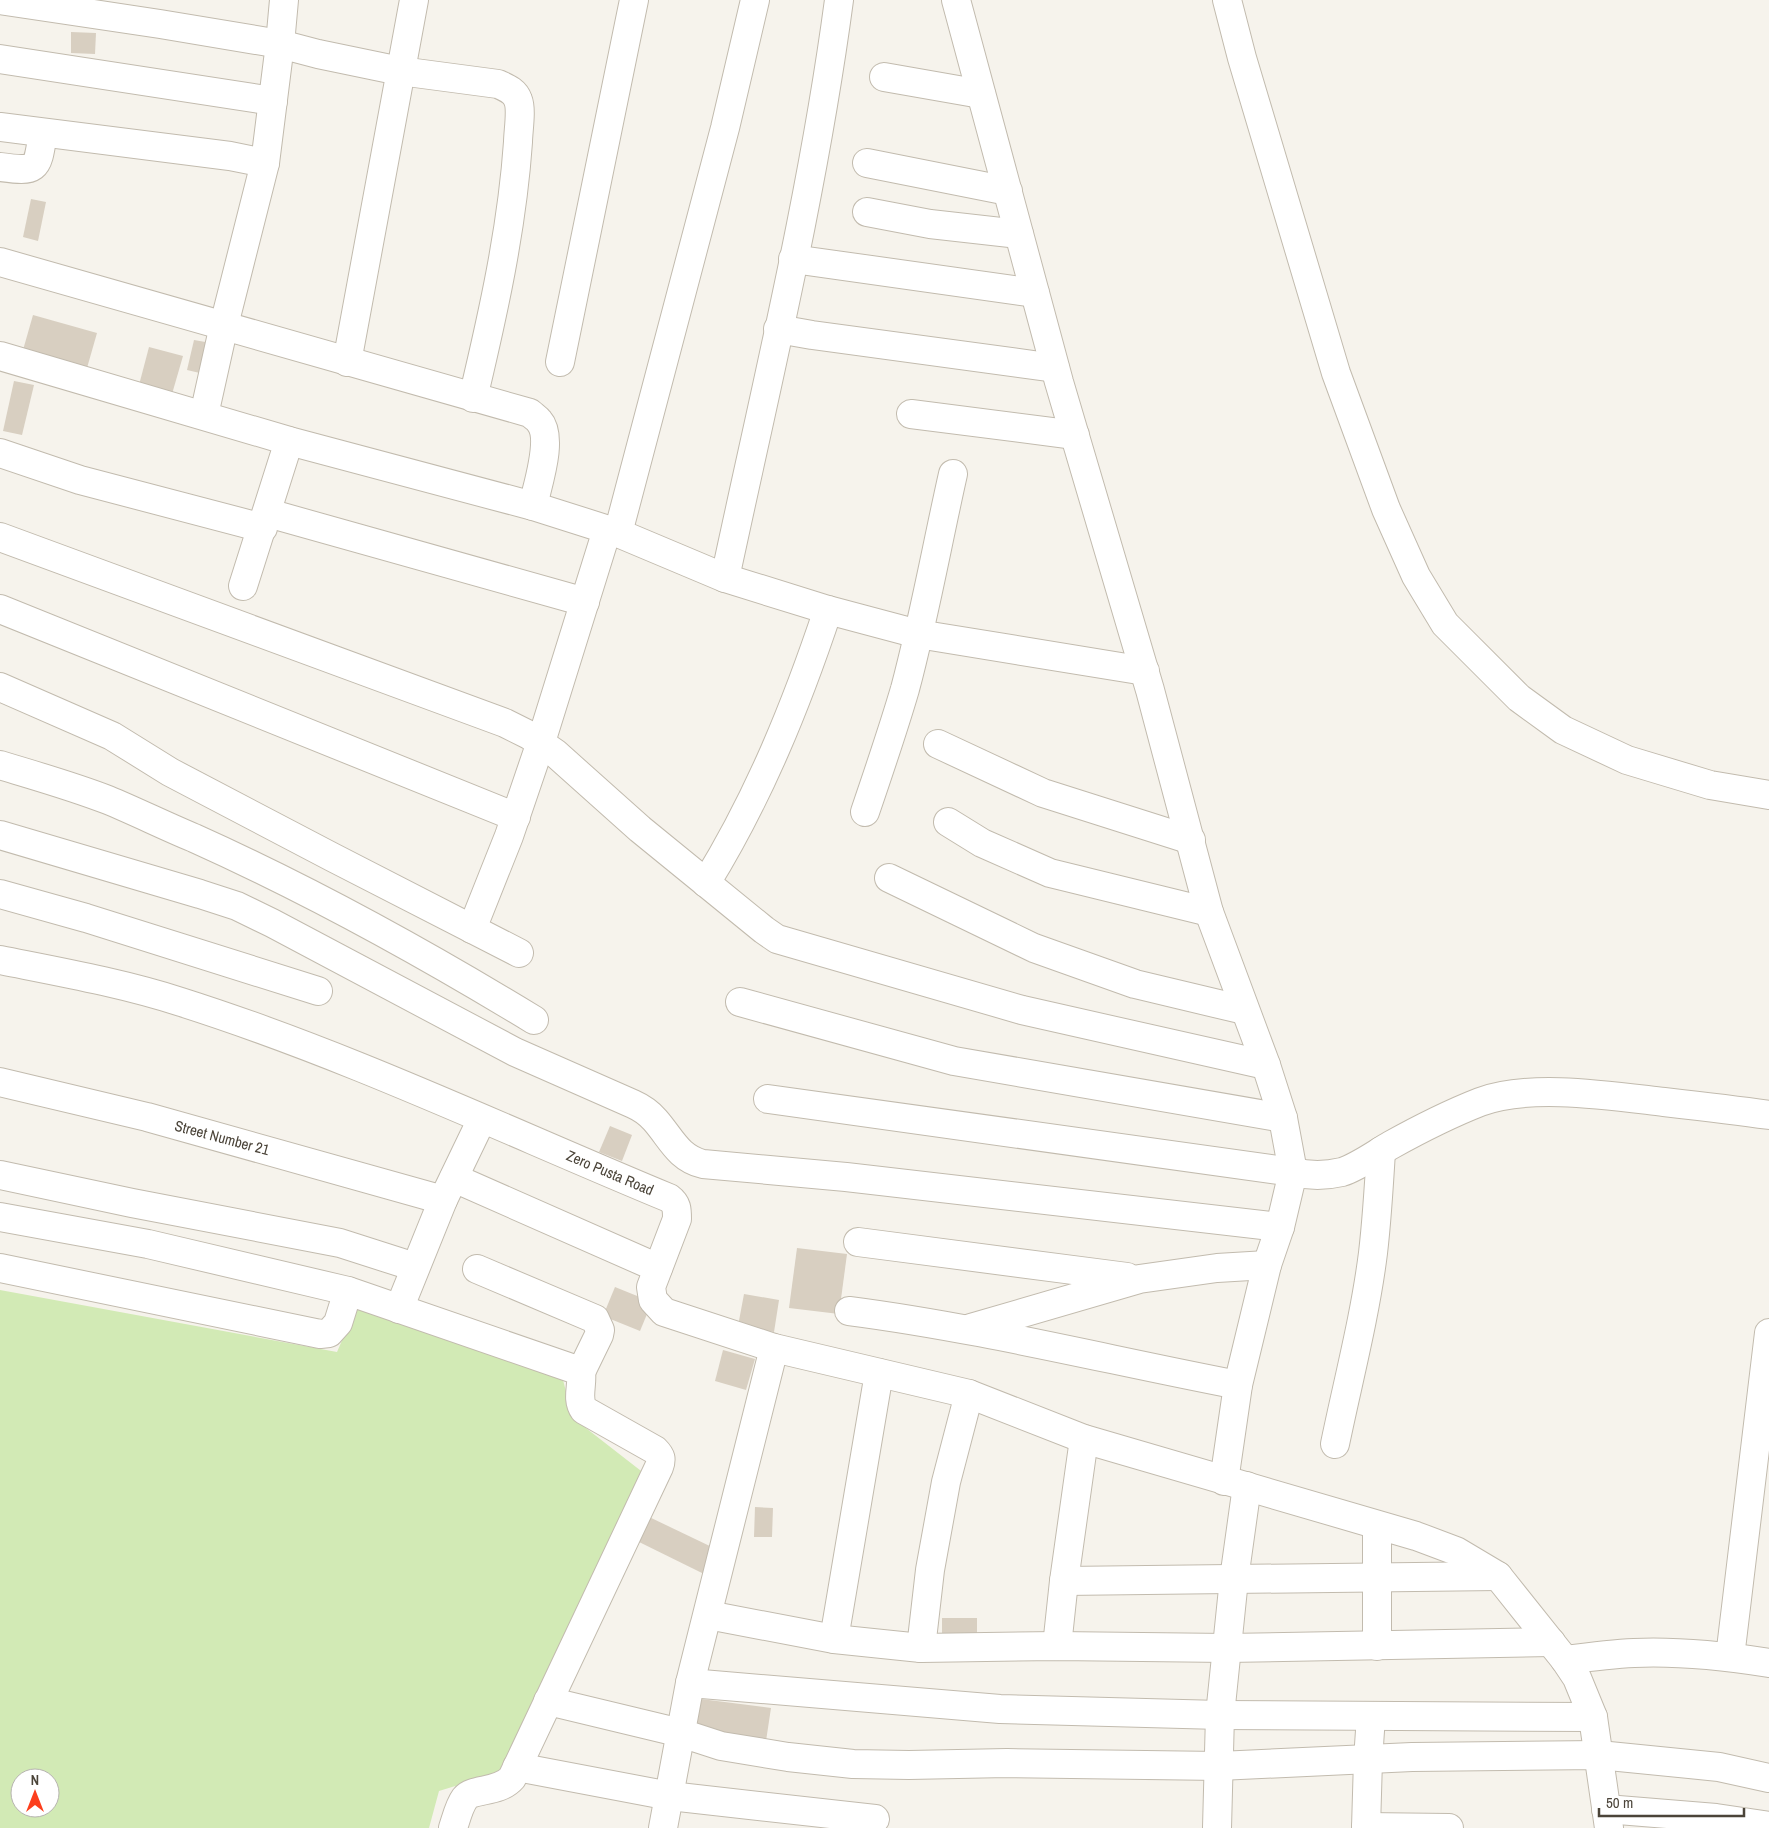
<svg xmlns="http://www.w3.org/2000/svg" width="1769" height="1828" font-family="'Archivo Narrow',sans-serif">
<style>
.green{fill:#d2eab5;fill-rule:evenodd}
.building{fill:#d8cfc1}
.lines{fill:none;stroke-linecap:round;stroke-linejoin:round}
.minor-casing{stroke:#c2bbae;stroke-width:30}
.minor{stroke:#fff;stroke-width:28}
.labels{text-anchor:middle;stroke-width:5;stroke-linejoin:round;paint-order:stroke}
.street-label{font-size:15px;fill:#4b4439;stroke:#fff}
</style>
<rect width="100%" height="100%" fill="#f6f3ec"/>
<path class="green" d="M0 1290 337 1352 356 1308 563 1380 573 1418 645 1474 501 1772 439 1791 429 1828H0ZM20 1778H50V1808H20Z"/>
<g class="building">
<path d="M71 32 96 33 95 54 71 53Z"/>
<path d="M31 199 46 202 38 241 23 237Z"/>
<path d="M33 315 97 333 87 368 23 350Z"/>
<path d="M194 340 211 343 204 374 187 370Z"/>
<path d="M149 347 183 356 172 394 139 385Z"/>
<path d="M14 381 34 385 22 435 3 431Z"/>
<path d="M610 1126 632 1135 622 1161 599 1152Z"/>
<path d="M797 1248 847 1254 839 1314 789 1308Z"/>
<path d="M615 1287 652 1302 640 1331 603 1316Z"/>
<path d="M744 1294 779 1300 774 1332 738 1326Z"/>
<path d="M723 1350 755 1359 746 1390 715 1381Z"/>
<path d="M755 1507 773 1508 772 1537H754Z"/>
<path d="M645 1515 716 1549 704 1574 633 1539Z"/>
<rect x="942" y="1618" width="35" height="22"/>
<path d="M701 1699 771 1708 766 1741 696 1732Z"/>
</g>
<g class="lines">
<g class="minor-casing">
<g id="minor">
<path d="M0 0 160 24 280 44 318 54 400 71 498 84C507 88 515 91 518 100 522 110 518 132 518 142 512 229 493 314 473 398"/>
<path d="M956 0 1059 382 1150 690 1209 912 1266 1065 1283 1118 1293 1172 1280 1227 1267 1265 1238 1385 1224 1481"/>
<path d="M1227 0 1242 58 1336 373 1386 509 1416 576 1445 624 1519 698 1563 730 1627 760 1710 785 1769 795"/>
<path d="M0 59 273 101"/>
<path d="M884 77 981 94"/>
<path d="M0 127 230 156 265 163"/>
<path d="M867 163 1008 191"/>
<path d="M0 167C38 172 37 170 43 133"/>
<path d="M867 212 930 224 1019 234"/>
<path d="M793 259 1035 293"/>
<path d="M0 262 530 413C533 416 537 418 539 421 554 438 537 486 533 506"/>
<path d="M778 329 812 335 1055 368"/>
<path d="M0 356 289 441 533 506 618 533 725 578 828 610 918 634 1145 671"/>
<path d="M347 362 414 0"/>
<path d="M560 362 634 0"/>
<path d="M911 414 1075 435"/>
<path d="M204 415 224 325 265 163 280 44 284 0"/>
<path d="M0 453 80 480 263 528"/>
<path d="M268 513 585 602"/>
<path d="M618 533 725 128 755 0"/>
<path d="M0 537 505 723 529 735 555 753 640 829 764 930 777 939 1022 1010 1266 1065"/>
<path d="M725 578C766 386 813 195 839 0"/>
<path d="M243 586 289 441"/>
<path d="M0 609 516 817"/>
<path d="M0 687 112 736 170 772 332 857 519 953"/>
<path d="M938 744 1043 793 1191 840"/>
<path d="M0 765C36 776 72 786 108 800 137 812 165 826 194 838 312 891 424 953 534 1020"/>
<path d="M865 812C879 771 893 730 905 689 924 618 937 545 953 474"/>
<path d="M948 822 982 843 1050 873 1209 912"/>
<path d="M0 835 200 894 237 906 272 923 515 1052 633 1104C642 1108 649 1113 655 1120 671 1138 678 1158 703 1164L846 1177 1280 1227"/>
<path d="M889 878 1034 948 1135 984 1244 1010"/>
<path d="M706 883C759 797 796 706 828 610"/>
<path d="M0 894 86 918 318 991"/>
<path d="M472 929 509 836 541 742 607 530"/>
<path d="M0 960C60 972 122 983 181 1002 348 1055 507 1131 669 1198 677 1204 677 1209 677 1219L651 1287 653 1300 664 1312 774 1348 969 1394 1084 1439 1416 1536 1456 1551 1498 1576 1565 1660 1577 1678 1593 1717 1609 1828"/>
<path d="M740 1002 954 1061 1283 1118"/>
<path d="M0 1082 147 1117 443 1200"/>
<path d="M768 1099 1293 1172C1310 1176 1325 1176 1342 1172 1358 1167 1377 1153 1391 1145 1418 1130 1452 1113 1480 1102 1529 1083 1612 1096 1664 1102 1699 1106 1734 1110 1769 1115"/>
<path d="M0 1175 132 1203 340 1243 415 1267"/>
<path d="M454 1178 658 1268"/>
<path d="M0 1217 148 1244 348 1291 577 1370 581 1372C583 1385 576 1399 584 1410L655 1450C661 1456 662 1459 659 1467L512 1778C499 1793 473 1788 465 1798 459 1806 456 1819 453 1828"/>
<path d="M858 1242 1127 1277"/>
<path d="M0 1268 320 1334 329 1333 338 1323 348 1291"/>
<path d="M477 1269 595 1319 600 1330 599 1335 581 1372"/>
<path d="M399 1309 443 1200 482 1119"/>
<path d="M849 1311C980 1328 1108 1360 1238 1385"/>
<path d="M971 1328 1139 1279 1217 1268 1267 1265"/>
<path d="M1335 1444C1348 1381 1365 1317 1373 1253 1377 1219 1379 1185 1381 1151"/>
<path d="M1064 1581 1498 1576"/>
<path d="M708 1615 834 1639 921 1648 1057 1646 1227 1648 1551 1642"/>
<path d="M834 1639 879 1373"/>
<path d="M1057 1646 1064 1581 1084 1439"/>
<path d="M1377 1646V1526"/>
<path d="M921 1648 930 1570 946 1482 969 1394"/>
<path d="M1730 1657 1769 1333"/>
<path d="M1565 1660C1588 1657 1611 1654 1634 1653 1679 1651 1725 1656 1769 1663"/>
<path d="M690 1683 1000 1709 1220 1715 1593 1717"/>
<path d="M548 1701 681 1733 721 1746 788 1757 853 1764 909 1765 1007 1763 1219 1766 1412 1757 1599 1755 1719 1767 1769 1778"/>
<path d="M517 1767 670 1796 875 1819"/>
<path d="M1606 1809 1716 1818 1769 1826"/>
<path d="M1366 1827 1449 1828"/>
<path d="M663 1828 690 1683 774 1348"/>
<path d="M1217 1828 1220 1715 1234 1579 1247 1486"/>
<path d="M1366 1828 1368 1760 1371 1716"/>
</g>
</g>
<use href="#minor" class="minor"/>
</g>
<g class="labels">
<g class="street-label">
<text transform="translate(222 1138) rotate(15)" y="5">Street Number 21</text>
<text transform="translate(610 1173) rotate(23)" y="5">Zero Pusta Road</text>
</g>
</g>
<g transform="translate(35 1793)"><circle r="24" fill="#ffffff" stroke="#b7b4b0"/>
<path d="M0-4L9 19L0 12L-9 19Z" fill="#fc3f1d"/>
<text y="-8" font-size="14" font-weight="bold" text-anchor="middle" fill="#4b4439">N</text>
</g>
<path d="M1599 1808v8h145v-8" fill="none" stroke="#4b4439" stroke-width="2.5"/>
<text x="1606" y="1808" font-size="15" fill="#4b4439" stroke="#ffffff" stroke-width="4" paint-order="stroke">50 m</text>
</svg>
